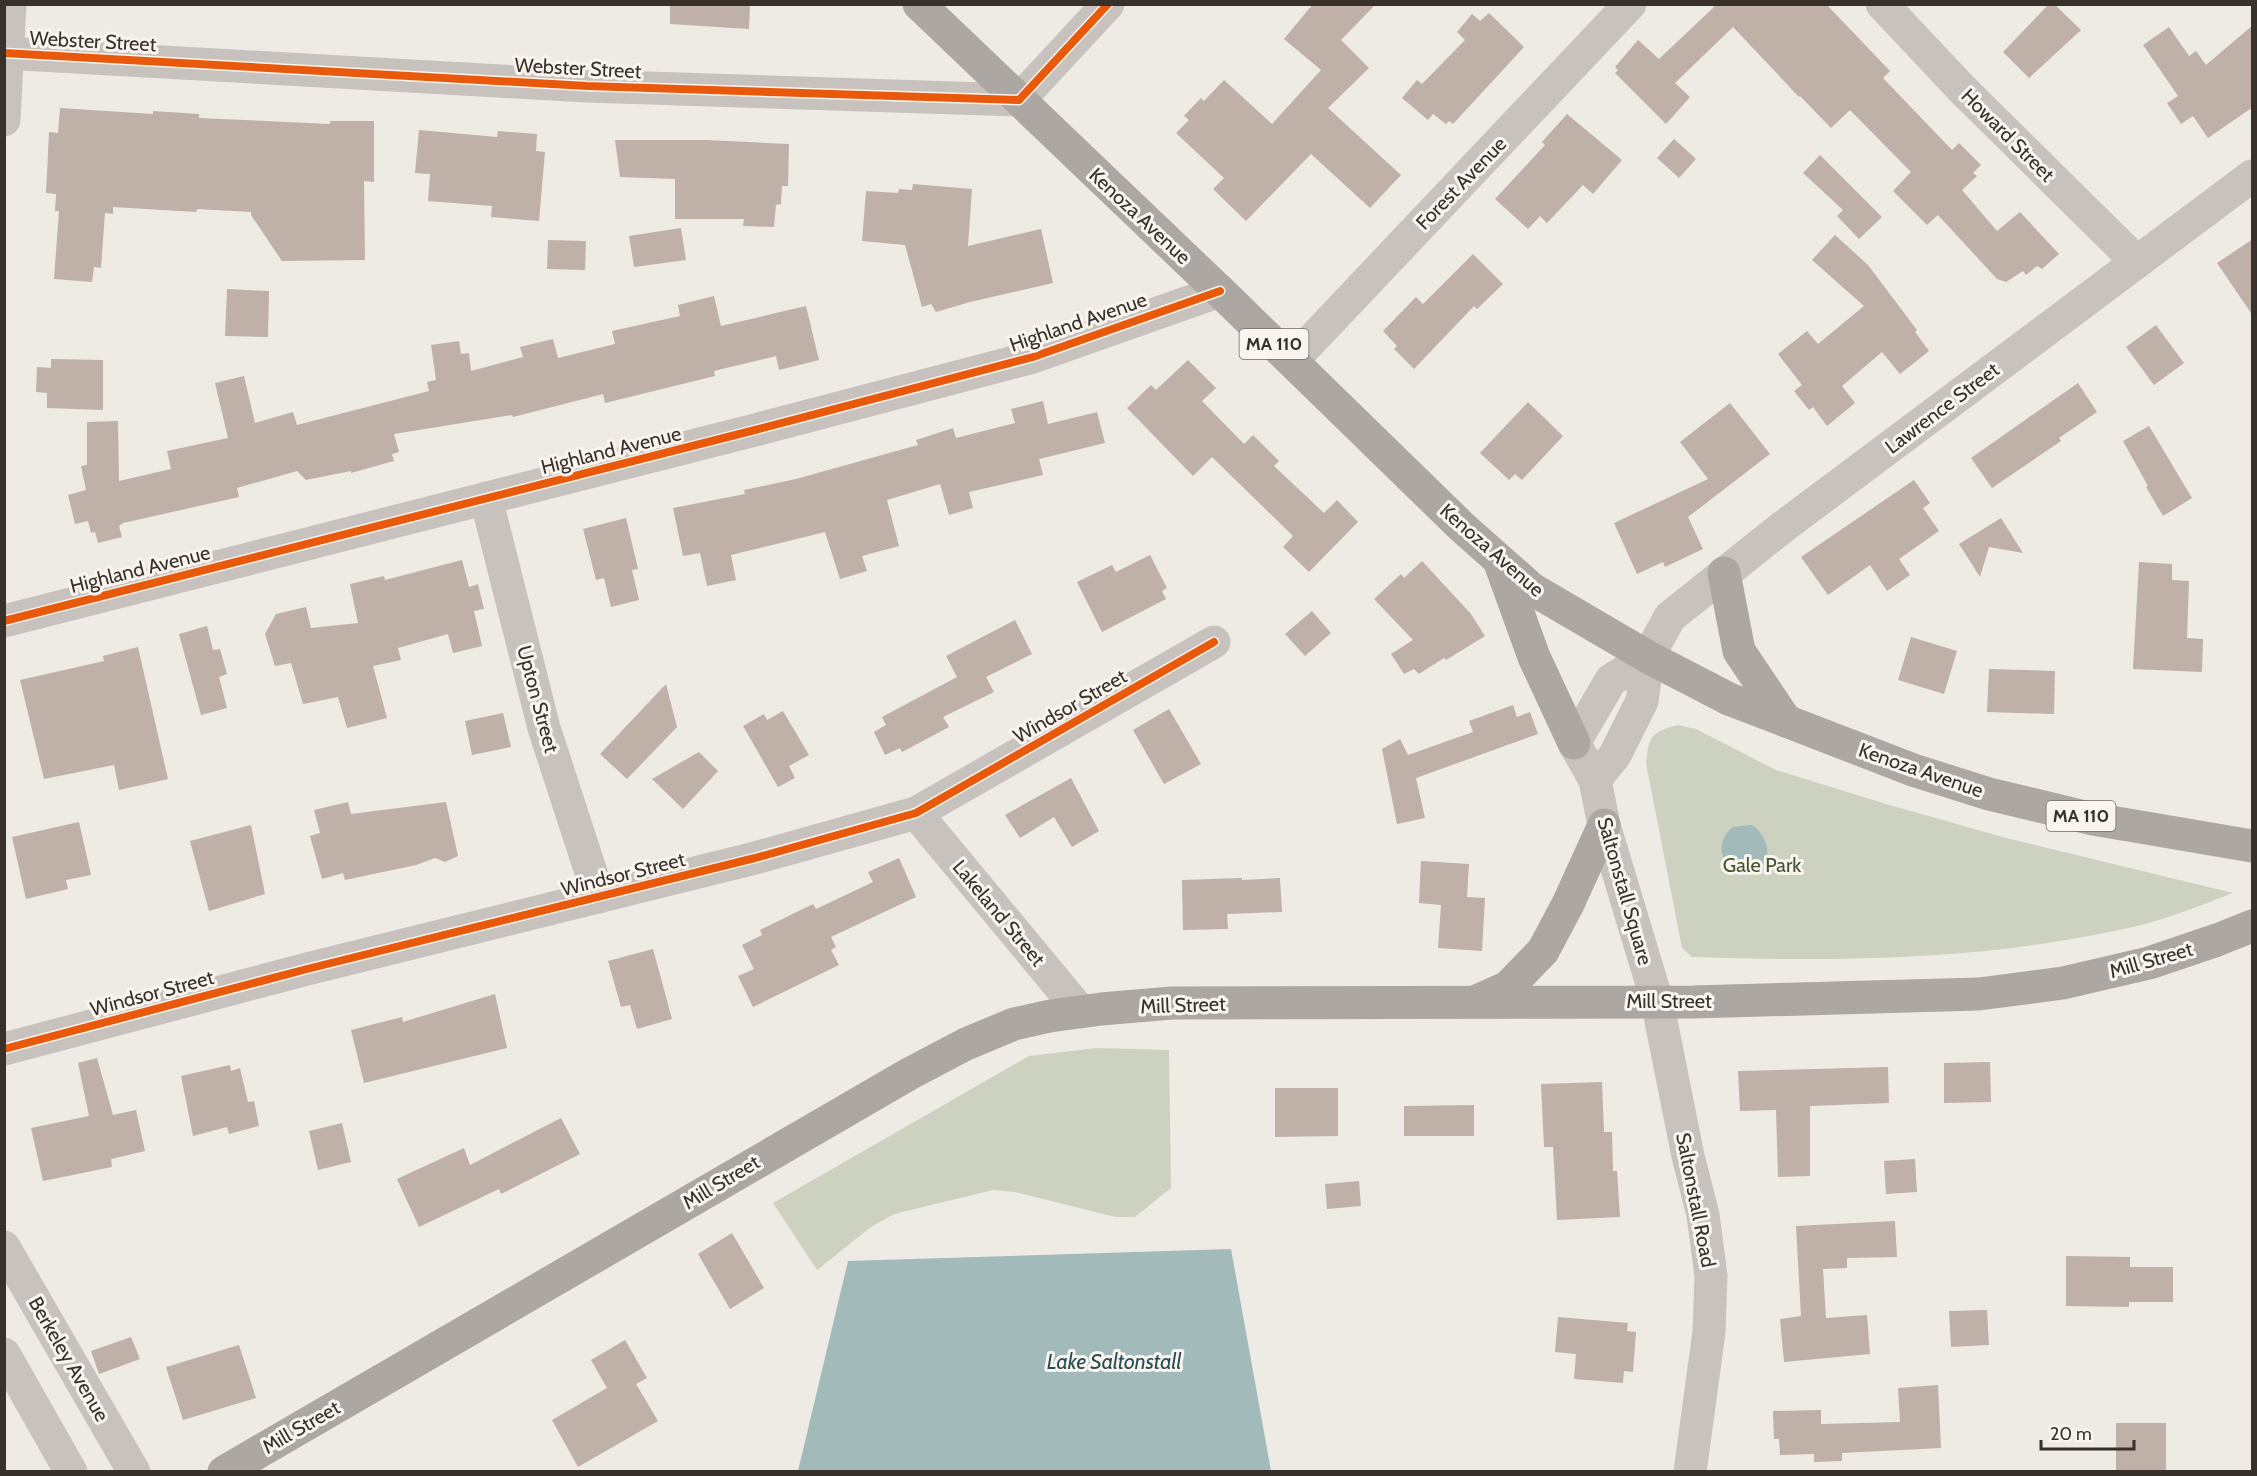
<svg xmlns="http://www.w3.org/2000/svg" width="2257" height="1476" font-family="Cabin,sans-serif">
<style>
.park{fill:#cdd2c0}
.water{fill:#a3babb}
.building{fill:#bfb1a8}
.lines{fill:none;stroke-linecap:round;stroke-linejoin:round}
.minor{stroke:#c7c2bd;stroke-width:33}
.major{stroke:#aca7a2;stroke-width:33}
.cycleway-casing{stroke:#f9f4ed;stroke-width:11}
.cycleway{stroke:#e8590c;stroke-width:8}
.labels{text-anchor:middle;stroke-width:6;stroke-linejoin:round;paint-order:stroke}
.shield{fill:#f9f4ed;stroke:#716b65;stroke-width:1.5}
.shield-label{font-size:18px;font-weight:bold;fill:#37302b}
.street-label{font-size:20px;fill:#37302b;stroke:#f9f4ed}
.park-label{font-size:20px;fill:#435332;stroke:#f9f4ed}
.water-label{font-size:21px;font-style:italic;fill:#264c54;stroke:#f9f4ed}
</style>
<rect width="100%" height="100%" fill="#eeeae4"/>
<g class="park">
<path d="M1678 725 1696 729 1776 770 1886 804 2006 838 2233 893C2211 901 2190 910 2168 917 2135 928 2100 934 2066 940 1943 961 1816 961 1692 957L1682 948 1646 763C1649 736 1651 732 1678 725Z"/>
<path d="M1097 1048 1169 1050 1171 1188 1135 1217H1116L1015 1192 993 1190 894 1214 871 1227 817 1270 773 1203 1029 1056Z"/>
</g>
<g class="water">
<path d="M1752 825C1777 842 1771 880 1737 874 1734 869 1730 868 1727 863 1717 850 1722 837 1732 827Z"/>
<path d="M1231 1249 1271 1471H798L848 1261Z"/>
</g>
<g class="building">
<path d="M670 4H750L749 29 670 24Z"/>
<path d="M1313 4H1376L1341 40 1369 68 1328 108 1401 175 1370 208 1311 154 1246 221 1213 189 1224 178 1176 133 1189 120 1184 116 1201 98 1204 101 1224 80 1272 124 1321 70 1284 39Z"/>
<path d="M1712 4H1826L1890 71 1883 78 1952 150 1959 143 1981 165 1973 173 1977 176 1962 190 1997 231 2020 212 2059 254 2042 269 2037 266 2026 275 2023 271 2006 282 1997 279 1938 215 1927 225 1893 191 1911 172 1850 110 1831 128 1800 96 1799 97 1733 27 1675 83 1690 97 1666 124 1615 73 1618 70 1615 67 1638 40 1659 59 1714 7Z"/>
<path d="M2049 4H2054L2081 30 2029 78 2003 52Z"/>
<path d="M1489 13 1524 47 1453 124 1449 121 1446 124 1433 114 1428 120 1402 98 1417 80 1422 84 1465 40 1457 32 1472 14 1480 21Z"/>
<path d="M2253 25V107L2208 138 2193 116 2181 124 2167 103 2178 96 2143 45 2169 27 2189 56 2196 51 2206 65Z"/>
<path d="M60 108 153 114V111L199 114V118L330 124V121H374V182L364 181 365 260 282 261 251 215V212L197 209 196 212 113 207V214L105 213 101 268 94 267 92 282 54 279 59 211H55L56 194 46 193 49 132 58 133Z"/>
<path d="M1567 114 1622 160 1593 194 1583 185 1547 223 1540 216 1528 229 1495 199 1545 145 1542 142Z"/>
<path d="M419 130 497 137 498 131 537 134 536 151 545 152 539 221 491 217 492 206 428 201 430 174 415 173Z"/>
<path d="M1674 139 1696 159 1679 178 1657 158Z"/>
<path d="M615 140H706L789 144 788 186H782L781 204 776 205 774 227 743 226 744 219H675V179L620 177Z"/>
<path d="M1820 155 1882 217 1859 239 1837 216 1843 210 1803 173Z"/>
<path d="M913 184 972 189 968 246 1041 229 1053 283 970 302 936 312 931 304 922 307 905 245 862 241 866 191 898 193 899 189 912 190Z"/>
<path d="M681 228 686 260 634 267 629 236Z"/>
<path d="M1835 235 1868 265 1917 330 1915 332 1929 351 1900 374 1882 352 1842 386 1855 403 1827 426 1813 407 1809 410 1794 391 1802 385 1778 354 1807 331 1818 344 1864 306 1812 260Z"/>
<path d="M2253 239V316L2217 263Z"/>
<path d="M548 240 586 241 585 270 547 269Z"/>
<path d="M1473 254 1503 284 1477 309 1474 306 1414 369 1394 349 1397 346 1383 331 1416 297 1423 304Z"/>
<path d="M227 289 269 291 268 337 225 336Z"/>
<path d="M714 296 721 326 806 306 819 360 779 370 776 356 714 371 715 376 605 403 603 394 513 417 512 415 394 434 399 452 392 454 394 461 351 473V471L306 480 297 471 237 488 239 497 123 523 119 526 122 537 98 543 95 532 91 533 88 521 75 524 68 495 86 490 81 466 87 465V422L118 421 119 481 171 469 167 451 228 438 215 383 244 376 255 423 293 412 297 425 429 391 427 382 436 380 431 345 459 341 461 354 469 353 471 371 523 357 520 347 553 339 558 358 615 344 612 331 680 316 678 305Z"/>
<path d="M2156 325 2184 363 2154 385 2126 347Z"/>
<path d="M51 359 103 360V410L47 408V393L36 392 37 367 51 368Z"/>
<path d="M1188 360 1216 388 1202 401 1244 444 1253 435 1279 461 1274 466 1324 513 1337 500 1358 522 1309 572 1283 547 1293 536 1212 457 1193 476 1127 408 1151 385 1156 390Z"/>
<path d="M2078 383 2097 412 2059 438 2061 441 1992 488 1971 458Z"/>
<path d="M1043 401 1048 424 1097 412 1105 443 1039 459 1043 475 969 492 973 508 949 515 940 484 887 500 899 546 862 556 867 571 840 579 825 532 731 555 736 580 707 586 700 553 683 556 673 508 745 494 744 490 796 479 918 445 916 440 953 428 956 438 1015 423 1011 409Z"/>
<path d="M1528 402 1563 436 1522 480 1515 474 1509 480 1480 453Z"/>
<path d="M1730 403 1770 454 1688 517 1703 549 1665 567 1663 562 1637 574 1614 523 1708 479 1680 442Z"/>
<path d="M2149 426 2192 498 2163 516 2146 487 2148 486 2123 441Z"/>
<path d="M1914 480 1930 503 1923 508 1939 531 1899 559 1910 575 1887 591 1870 565 1828 595 1801 557Z"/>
<path d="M626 518 638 569 632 570 639 600 611 607 604 578 596 580 583 529Z"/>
<path d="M2001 518 2023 553 1989 547 1980 577 1959 544Z"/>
<path d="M1150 555 1167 588 1162 591 1166 599 1102 632 1077 582 1112 565 1116 572Z"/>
<path d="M462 560 469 587 478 584 484 609 474 611 482 646 453 653 448 634 398 648 401 660 373 666 387 718 347 728 338 697 303 704 291 663 275 666 265 634 276 614 306 607 311 628 358 623 350 584 384 576 385 580Z"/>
<path d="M1422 561 1471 614 1485 636 1446 660 1444 658 1419 674 1414 669 1404 674 1391 654 1413 640 1374 599 1401 574 1404 578Z"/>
<path d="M2139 562 2172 564V580L2189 581 2187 638 2203 639 2202 672 2133 669Z"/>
<path d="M1312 611 1331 633 1305 656 1285 634Z"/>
<path d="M1015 620 1032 654 986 677 994 692 943 717 949 727 902 752 900 748 885 755 874 732 886 725 882 717 957 677 946 656Z"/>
<path d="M207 626 213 650 220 649 227 674 219 677 227 708 201 715 179 634Z"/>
<path d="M1911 637 1957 651 1944 694 1898 680Z"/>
<path d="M138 647 168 779 119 790 114 765 44 779 20 680 104 661 103 656Z"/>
<path d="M1989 669 2055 671 2054 714 1987 712Z"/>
<path d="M666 684 677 727 627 779 600 754Z"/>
<path d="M1513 705 1517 717 1530 712 1538 734 1416 778 1425 818 1397 824 1382 749 1400 739 1408 755 1473 732 1469 721Z"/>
<path d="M1169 709 1201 764 1164 784 1133 730Z"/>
<path d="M783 711 809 755 789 766 795 778 778 787 743 726 764 714 767 720Z"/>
<path d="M503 713 511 747 472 755 465 721Z"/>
<path d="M699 752 718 771 683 809 652 779Z"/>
<path d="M1071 778 1099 831 1072 847 1054 817 1020 838 1005 815Z"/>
<path d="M348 802 351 814 446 802 458 856 445 862 435 858 416 865 345 880 343 873 322 879 310 836 320 833 314 810Z"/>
<path d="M79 822 91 875 66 880 68 889 26 899 12 837Z"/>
<path d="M251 825 265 894 209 911 190 841Z"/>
<path d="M899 858 916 897 831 937 836 947 831 950 839 965 753 1007 738 976 754 969 742 945 762 935 760 930 813 904 816 909 873 882 868 872Z"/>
<path d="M1421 861 1469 864 1467 897 1485 898 1482 951 1438 948 1441 905 1419 903Z"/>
<path d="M1242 878V880L1280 878 1282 912 1227 914 1228 929 1183 930 1182 880Z"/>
<path d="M653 949 672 1019 637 1029 630 1005 621 1007 608 961Z"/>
<path d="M495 994 507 1048 364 1083 351 1030 402 1017 403 1022Z"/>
<path d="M97 1058 113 1115 136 1110 145 1151 111 1159 112 1167 43 1181 31 1128 89 1116 78 1063Z"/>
<path d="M1990 1062 1991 1102 1944 1103V1063Z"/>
<path d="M230 1065 231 1071 240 1068 248 1102 254 1101 259 1126 229 1134 227 1127 193 1136 181 1076Z"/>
<path d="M1888 1067 1889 1103 1810 1106V1176L1778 1177 1776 1110 1740 1111 1738 1071Z"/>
<path d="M1602 1082 1604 1132H1612L1613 1171H1617L1620 1217 1557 1220 1553 1147H1544L1541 1084Z"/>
<path d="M1275 1088H1338V1136L1275 1137Z"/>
<path d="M1474 1105V1136H1404V1106Z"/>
<path d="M561 1118 580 1154 501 1194 499 1189 419 1227 397 1179 464 1148 470 1165Z"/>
<path d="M342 1123 351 1162 318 1170 309 1131Z"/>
<path d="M1915 1159 1917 1192 1886 1194 1884 1161Z"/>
<path d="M1359 1181 1361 1206 1327 1209 1325 1184Z"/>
<path d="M1895 1221 1897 1257 1847 1258V1268L1823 1269 1826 1318 1867 1315 1870 1354 1784 1362 1780 1319 1801 1316 1796 1226Z"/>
<path d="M732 1233 764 1288 730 1309 698 1254Z"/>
<path d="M2066 1256 2130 1257V1267H2173V1302H2129V1307L2066 1306Z"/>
<path d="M1987 1310 1989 1345 1951 1347 1949 1311Z"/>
<path d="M1558 1317 1628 1323 1627 1331 1636 1332 1633 1372 1624 1371 1623 1383 1574 1379 1576 1354 1555 1352Z"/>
<path d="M131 1337 140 1359 99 1374 91 1351Z"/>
<path d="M625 1340 647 1378 636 1384 658 1421 578 1467 552 1420 607 1388 591 1360Z"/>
<path d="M239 1345 256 1398 183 1420 166 1367Z"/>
<path d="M1938 1385 1941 1448 1842 1453V1461L1814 1462V1454L1780 1455 1779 1439H1774L1773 1411 1821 1410V1424L1900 1422 1898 1388Z"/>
<rect x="2116" y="1423" width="50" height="49"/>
</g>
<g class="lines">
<g class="minor">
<path d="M1882 4 1961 88 2137 262"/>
<path d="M4 53 587 86 1019 100 1108 4"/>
<path d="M4 120 10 4"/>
<path d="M1292 361 1630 4"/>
<path d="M486 498 544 728 599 897"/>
<path d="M4 621 755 430 1033 357 1220 291"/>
<path d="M1648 657 1611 680 1574 743 1595 780 1604 825 1657 1001 1688 1156 1703 1215 1711 1276 1709 1332 1690 1472"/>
<path d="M1595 780 1615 755 1642 701 1648 657 1670 617 1784 526 2252 176"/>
<path d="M916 813 1081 1012"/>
<path d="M4 1049 307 969 755 858 916 813 1214 642"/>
<path d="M4 1247 134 1472"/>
<path d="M4 1354 71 1472"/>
</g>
<g class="major">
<path d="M919 4 1230 301 1462 527 1532 589 1648 657 1729 699 1913 770 1989 794 2093 819 2252 846"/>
<path d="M1500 563 1534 657 1574 743"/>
<path d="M1724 573 1739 651 1786 721"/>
<path d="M1479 1000 1508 987 1543 951 1568 904 1604 825"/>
<path d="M224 1472 909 1074 966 1044 1014 1024 1050 1016 1101 1009 1172 1003 1693 1002 1979 994 2063 983 2149 963 2217 940 2252 926"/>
</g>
<g class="cycleway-casing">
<g id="cycleway">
<path d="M4 53 587 86 1019 100 1108 4"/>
<path d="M4 621 755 430 1033 357 1220 291"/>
<path d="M4 1049 307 969 755 858 916 813 1214 642"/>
</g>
</g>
<use href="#cycleway" class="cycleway"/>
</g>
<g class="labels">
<g class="shield">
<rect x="1239.5" y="329" width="69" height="30" rx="4.5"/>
<rect x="2046.5" y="801" width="69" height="30" rx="4.5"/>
</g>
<g class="shield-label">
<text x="1274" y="350">MA 110</text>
<text x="2081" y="822">MA 110</text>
</g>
<g class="street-label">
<text transform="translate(93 41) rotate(3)" y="7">Webster Street</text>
<text transform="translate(578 68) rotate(3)" y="7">Webster Street</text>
<text transform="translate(2008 135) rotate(45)" y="7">Howard Street</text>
<text transform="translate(1461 183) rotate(-46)" y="7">Forest Avenue</text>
<text transform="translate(1140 216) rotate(43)" y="7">Kenoza Avenue</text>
<text transform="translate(1078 322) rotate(-19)" y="7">Highland Avenue</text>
<text transform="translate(1942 408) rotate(-37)" y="7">Lawrence Street</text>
<text transform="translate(611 450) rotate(-14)" y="7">Highland Avenue</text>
<text transform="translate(1492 550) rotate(41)" y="7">Kenoza Avenue</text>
<text transform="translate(140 569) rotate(-14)" y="7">Highland Avenue</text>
<text transform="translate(538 699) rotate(75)" y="7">Upton Street</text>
<text transform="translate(1070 706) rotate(-30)" y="7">Windsor Street</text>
<text transform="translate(1921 770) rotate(19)" y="7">Kenoza Avenue</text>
<text transform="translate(623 874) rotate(-14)" y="7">Windsor Street</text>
<text transform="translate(1625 891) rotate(74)" y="7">Saltonstall Square</text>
<text transform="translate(999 913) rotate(50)" y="7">Lakeland Street</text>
<text transform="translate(2151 960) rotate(-16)" y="7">Mill Street</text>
<text transform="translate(152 993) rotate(-15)" y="7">Windsor Street</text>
<text x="1669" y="1008">Mill Street</text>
<text transform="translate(1183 1005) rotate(-2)" y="7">Mill Street</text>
<text transform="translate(721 1182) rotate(-31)" y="7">Mill Street</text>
<text transform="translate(1696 1200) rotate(79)" y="7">Saltonstall Road</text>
<text transform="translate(69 1359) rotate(60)" y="7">Berkeley Avenue</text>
<text transform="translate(301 1427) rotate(-30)" y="7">Mill Street</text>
</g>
<g class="park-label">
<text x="1762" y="872">Gale Park</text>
</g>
<g class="water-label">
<text x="1114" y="1369">Lake Saltonstall</text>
</g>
</g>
<rect width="2257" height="1476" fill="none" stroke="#37302b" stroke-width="12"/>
<path d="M2041 1440v9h93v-9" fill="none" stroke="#37302b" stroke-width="3"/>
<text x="2050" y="1440" font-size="18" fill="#37302b" stroke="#f9f4ed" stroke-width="4.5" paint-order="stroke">20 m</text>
</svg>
